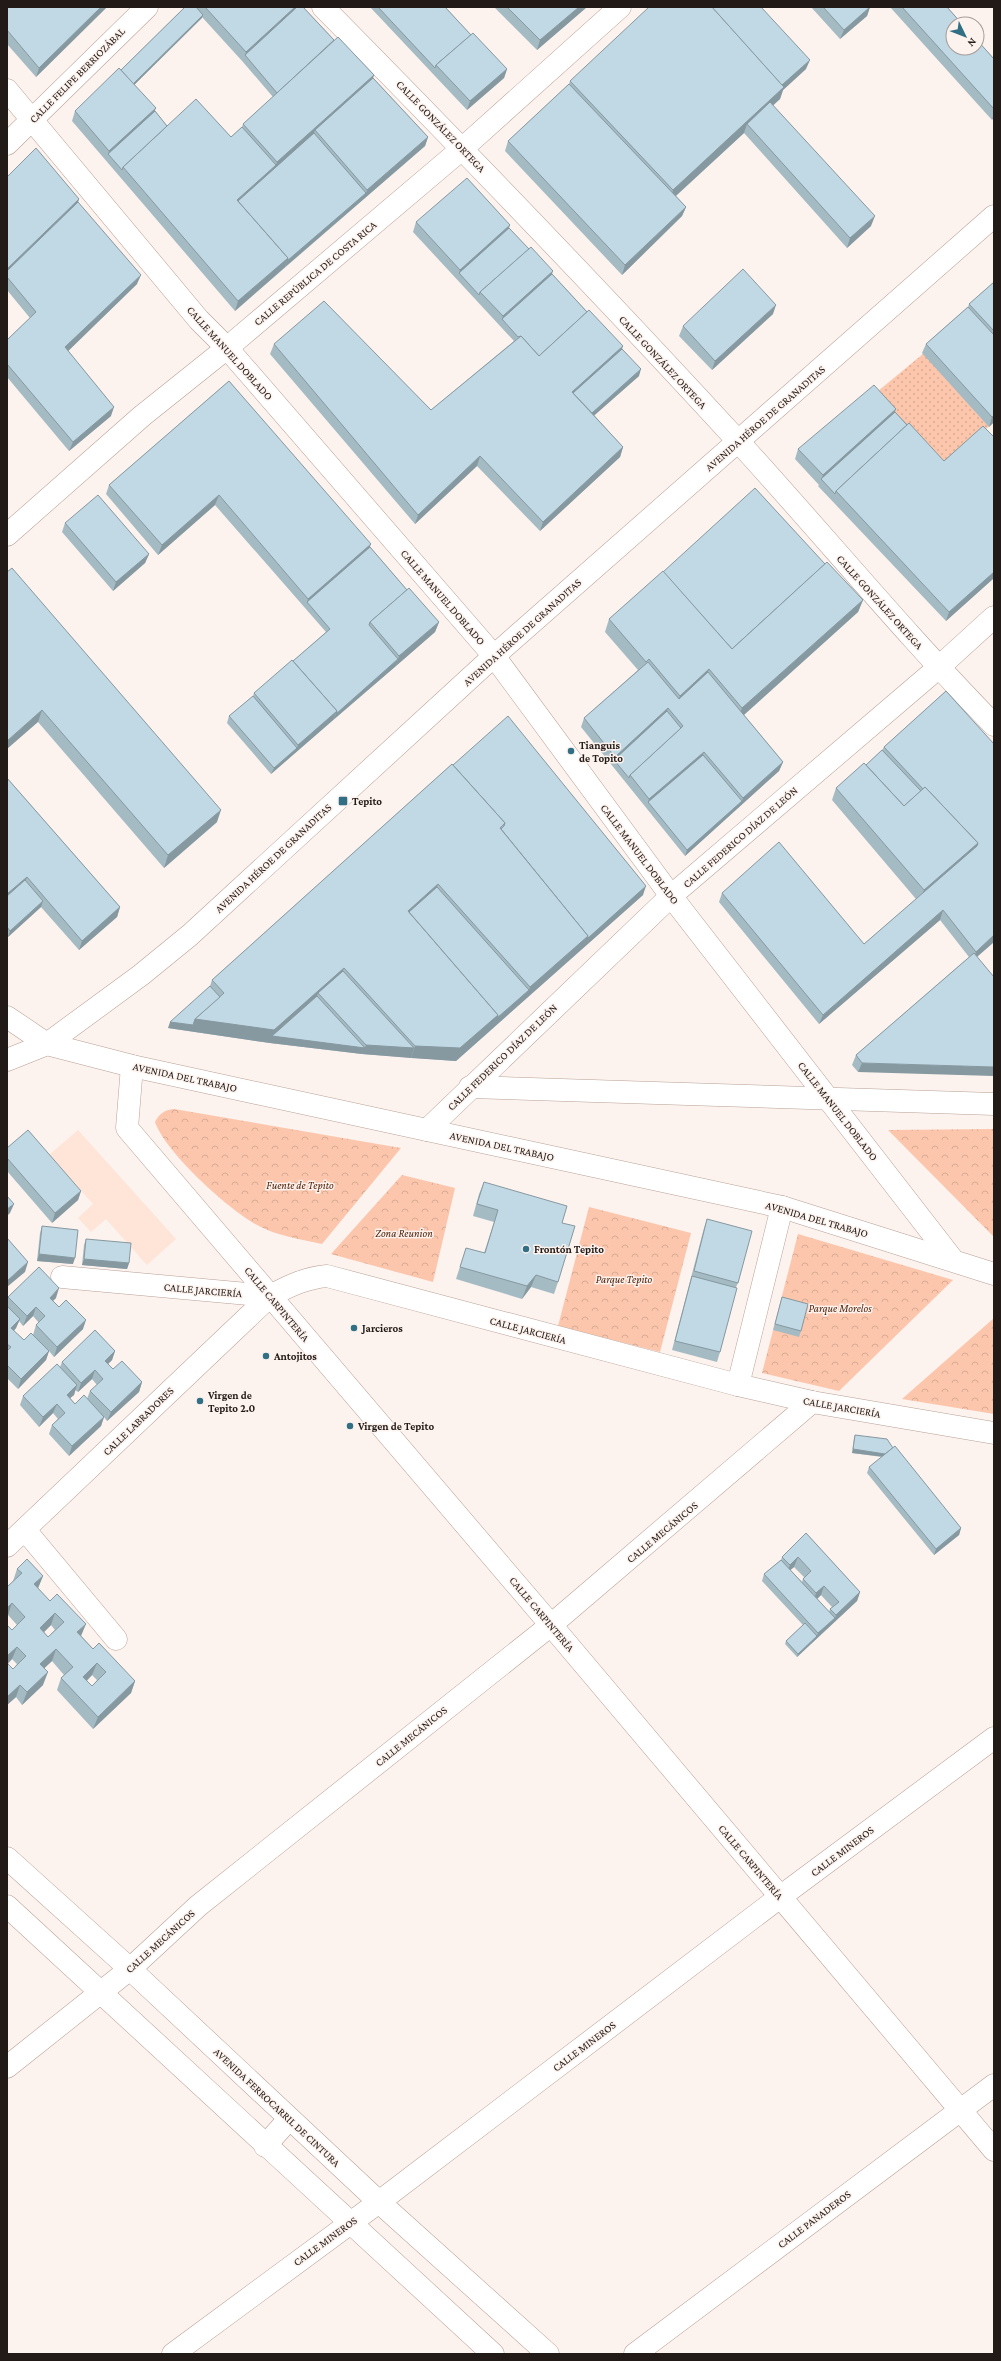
<svg xmlns="http://www.w3.org/2000/svg" width="1001" height="2361" font-family="'Crimson Pro',serif">
<style>
.built{fill:#fee5d8}
.grass{fill:url(#grass-dots)}
.park{fill:url(#park-crowns)}
.lines{fill:none;stroke-linecap:round;stroke-linejoin:round}
.minor-casing{stroke:#b8a196;stroke-width:23}
.major-casing{stroke:#b8a196;stroke-width:23}
.minor{stroke:#fff;stroke-width:22}
.major{stroke:#fff;stroke-width:22}
.wall{fill:#a5bbc4;fill-rule:evenodd}
.shaded-wall{fill:#8698a0}
.building{fill:#c0d9e4;stroke:#8698a0;fill-rule:evenodd}
.poi-dot{fill:#316f84;stroke:#fcf2ee;stroke-width:1.5}
.labels{text-anchor:middle;stroke-width:3;stroke-linejoin:round;paint-order:stroke}
.street-label{font-size:11px;fill:#221a16;stroke:#fcf2ee}
.poi-label{font-size:11px;font-weight:bold;fill:#221a16;stroke:#fcf2ee;text-anchor:start}
.park-label{font-size:11px;font-style:italic;fill:#4b1c00;stroke:#fcf2ee}
</style>
<defs>
<pattern id="grass-dots" width="8" height="8" patternUnits="userSpaceOnUse"><rect width="8" height="8" fill="#fcc6ac"/><path d="M2 2h.1M6 6h.1" fill="none" stroke="#d8aa93" stroke-width="1.8" stroke-linecap="round"/></pattern>
<pattern id="park-crowns" width="20" height="18" patternUnits="userSpaceOnUse"><rect width="20" height="18" fill="#fcc6ac"/><path d="M2 6a3 3 0 1 1 6 0M12 15a3 3 0 1 1 6 0" fill="none" stroke="#d8aa93"/></pattern>
</defs>
<rect width="100%" height="100%" fill="#fcf2ee"/>
<path class="built" d="M78 1130 176 1239 147 1265 106 1219 91 1232 78 1218 93 1204 49 1155Z"/>
<path class="grass" d="M963 321 994 353V422L940 470 872 396Z"/>
<g class="park">
<path d="M174 1109 401 1148 322 1244C300 1239 277 1236 257 1225 228 1209 166 1153 155 1122 159 1114 164 1110 174 1109Z"/>
<path d="M994 1129V1235L993 1236 888 1130Z"/>
<path d="M402 1175 455 1188 433 1282 331 1254Z"/>
<path d="M589 1207 691 1233 660 1352 558 1326Z"/>
<path d="M798 1234 953 1280 839 1391 762 1373Z"/>
<path d="M994 1318V1414L902 1399Z"/>
</g>
<g class="lines">
<g class="minor-casing">
<g id="minor">
<path d="M323 7C463 149 601 292 736 439 823 534 904 633 994 725"/>
<path d="M7 90 199 320 227 348 494 656 671 896 953 1260"/>
<path d="M7 144 147 7"/>
<path d="M7 535 142 416 227 348 463 148 620 7"/>
<path d="M132 1066 127 1128 551 1625 994 2150"/>
<path d="M470 1087 994 1104"/>
<path d="M427 1130 671 896 938 668 994 617"/>
<path d="M62 1277 270 1296C289 1286 305 1278 327 1276L738 1385 812 1402 994 1433"/>
<path d="M738 1385 782 1207"/>
<path d="M25 1530 116 1639"/>
<path d="M7 1546 270 1296"/>
<path d="M7 1858 130 1969 379 2202 548 2354"/>
<path d="M7 1906 493 2354"/>
<path d="M7 2067 130 1969 198 1906 551 1625 812 1402"/>
<path d="M265 2146 289 2119"/>
<path d="M173 2354 379 2202 780 1897 994 1738"/>
<path d="M635 2354 994 2085"/>
</g>
</g>
<g class="major-casing">
<g id="major">
<path d="M7 1017 47 1044 132 1066 782 1207 994 1274"/>
<path d="M7 1060 47 1044 141 975 190 935 494 656 994 216"/>
</g>
</g>
<use href="#minor" class="minor"/>
<use href="#major" class="major"/>
</g>
<g class="wall">
<path d="M7 7H107L36 77 7 44Z"/>
<path d="M185 7H303L334 40 374 75 373 78 428 137 425 146 235 311 72 121 75 111 121 70ZM202 17 243 62 273 97 243 124 242 127 231 137 167 126 155 111 134 85Z"/>
<path d="M370 7H445L471 35 507 69 504 78 467 110Z"/>
<path d="M494 7H587L537 50Z"/>
<path d="M811 7H870L867 16 840 39Z"/>
<path d="M890 7H947L994 59V117L992 120Z"/>
<path d="M806 69 783 90 780 99 773 105 871 226 847 248 744 133 676 196 686 207 682 216 622 275 505 151 508 141 569 84 570 81Z"/>
<path d="M7 177 79 199 78 202 137 284 68 351 111 416 69 451 7 377V340L30 318 7 290Z"/>
<path d="M416 222 509 228 622 349 639 376 594 415 623 447 620 457 540 531 477 466 415 524 270 354 274 344 431 410 514 341 413 232Z"/>
<path d="M994 282V422L989 427 922 353 926 344 968 307 969 304Z"/>
<path d="M773 314 712 370 679 336 683 326Z"/>
<path d="M229 381 370 547 407 590 439 622 435 632 271 774 227 723 229 716 253 696 254 693 293 661 326 632 215 505 158 555 106 494 109 485Z"/>
<path d="M895 412 944 461 994 437V578L946 621 818 486 819 485 795 459 798 449Z"/>
<path d="M65 523 149 554 145 563 113 591 62 532Z"/>
<path d="M825 564 863 600 858 612 744 715 783 762 779 771 685 856 581 727 584 718 638 670 605 632 609 619 663 572Z"/>
<path d="M7 572 217 822 164 868 38 722Z"/>
<path d="M946 691 994 942 977 957 858 1072 852 1065 856 1055 969 957 940 920 819 1024 719 902 722 893 864 944 916 899 832 800 836 788 866 765 882 750 884 747Z"/>
<path d="M452 764 643 895 456 1061 362 1054 270 1043 168 1028 210 986 212 980Z"/>
<path d="M7 778 120 907 117 917 79 950 41 907 8 937 7 936Z"/>
<path d="M7 1148 81 1191 78 1200 52 1223 7 1171Z"/>
<path d="M484 1182 562 1223 558 1282 554 1294 531 1287 522 1299 456 1279 466 1248 484 1253 494 1222 473 1216 479 1194Z"/>
<path d="M707 1219 738 1283 736 1287 720 1352 717 1362 672 1350 704 1228Z"/>
<path d="M42 1226 73 1264 37 1261 40 1233Z"/>
<path d="M86 1239 129 1263 127 1269 82 1265 84 1245Z"/>
<path d="M8 1297 56 1298 53 1301 83 1329 54 1357 49 1351 46 1360 18 1389 7 1378V1299ZM33 1316 39 1323 36 1325 33 1335 41 1343 24 1340 14 1331 16 1328 19 1321 23 1326Z"/>
<path d="M782 1297 801 1331 799 1337 773 1330Z"/>
<path d="M115 1351 112 1360 108 1364 113 1369 142 1382 139 1392 107 1421 104 1417 101 1426 69 1456 49 1434 52 1425 58 1419 53 1413 39 1427 20 1405 23 1396 60 1367 62 1362ZM92 1379 97 1385 90 1391 87 1399 75 1404 70 1398 74 1395 75 1390 78 1392Z"/>
<path d="M855 1435 893 1448 961 1528 959 1535 934 1555 867 1473 869 1467 882 1457 852 1453 854 1438Z"/>
<path d="M806 1533 860 1592 857 1601 797 1657 785 1644 786 1641 803 1625 762 1581 764 1574 781 1560 782 1557ZM794 1567 804 1577 803 1579 802 1582 790 1570ZM821 1595 832 1607 830 1609 829 1612 817 1599Z"/>
<path d="M17 1569 43 1576 38 1588 93 1649 135 1681 131 1693 93 1729 57 1690 61 1678 64 1675 52 1661 44 1668 43 1685 22 1705 16 1697 7 1705V1625L12 1630 17 1625 8 1615 7 1587 13 1581ZM51 1625 55 1630 48 1637 44 1632ZM12 1659 17 1664 13 1669 8 1664ZM92 1675 97 1680 92 1686 87 1681Z"/>
</g>
<g class="shaded-wall">
<path d="M101 7H107L36 77 39 68Z"/>
<path d="M295 7H299L245 55 246 52Z"/>
<path d="M579 7H587L537 50 540 40Z"/>
<path d="M870 7 867 16 840 39 844 30Z"/>
<path d="M203 15 202 18 128 91 129 88Z"/>
<path d="M810 60 806 69 783 90 780 99 750 127 747 124 744 133 669 202 673 190 780 86Z"/>
<path d="M507 69 504 78 467 110 470 101Z"/>
<path d="M374 75 370 87 315 130 312 139 238 205 237 200 276 165 277 162Z"/>
<path d="M156 108 152 118 108 154 109 151Z"/>
<path d="M994 113V117L992 120Z"/>
<path d="M428 137 425 146 285 267 287 261 366 193 367 190Z"/>
<path d="M79 199 75 211 7 277V269Z"/>
<path d="M686 207 682 216 622 275 625 265Z"/>
<path d="M875 216 871 226 847 248 850 238Z"/>
<path d="M510 225 507 234 459 273 460 270Z"/>
<path d="M288 258 285 267 235 311 238 301Z"/>
<path d="M553 271 550 280 502 319 503 316Z"/>
<path d="M141 275 137 284 62 357 65 347Z"/>
<path d="M776 305 773 314 712 370 715 361Z"/>
<path d="M623 346 620 356 571 395 572 392Z"/>
<path d="M641 369 639 376 588 421 590 415Z"/>
<path d="M114 407 111 416 69 451 73 442Z"/>
<path d="M896 409 892 419 821 480 823 475Z"/>
<path d="M994 416V422L989 427 992 417Z"/>
<path d="M623 447 620 457 540 531 543 522Z"/>
<path d="M480 456 477 466 415 524 418 515Z"/>
<path d="M219 495 215 505 158 555 162 545Z"/>
<path d="M371 544 367 554 307 602 308 599Z"/>
<path d="M149 554 145 563 113 591 116 582Z"/>
<path d="M994 572V578L946 621 949 612Z"/>
<path d="M863 600 858 612 737 721 742 708Z"/>
<path d="M439 622 435 632 396 666 399 656Z"/>
<path d="M398 659 396 666 333 720 336 714Z"/>
<path d="M709 669 704 682 675 708 680 696Z"/>
<path d="M668 708 665 718 614 760 615 757Z"/>
<path d="M42 710 38 722 7 749V741Z"/>
<path d="M337 711 333 720 271 774 274 768 297 748 298 745Z"/>
<path d="M704 752 701 761 648 802 649 799Z"/>
<path d="M783 762 779 771 685 856 687 850 742 801 743 798Z"/>
<path d="M221 810 217 822 164 868 168 855Z"/>
<path d="M978 843 974 856 919 903 924 890Z"/>
<path d="M27 877 23 887 7 901V894Z"/>
<path d="M438 884 434 896 410 917 408 911Z"/>
<path d="M646 886 643 895 456 1061 411 1058 415 1046 498 1015 529 990 530 987 588 936Z"/>
<path d="M43 901 41 907 8 937 10 931Z"/>
<path d="M120 907 117 917 79 950 82 941Z"/>
<path d="M943 910 940 920 819 1024 823 1015Z"/>
<path d="M994 935V942L972 961 976 952Z"/>
<path d="M344 968 339 980 318 993 315 1003 365 1048 362 1054 270 1043 168 1028 170 1022 195 1019Z"/>
<path d="M366 1045 414 1048 411 1058 362 1054Z"/>
<path d="M862 1063 994 1067V1076L858 1072Z"/>
<path d="M81 1191 78 1200 52 1223 55 1213Z"/>
<path d="M14 1204 10 1213 7 1216V1209Z"/>
<path d="M39 1254 75 1258 73 1264 37 1261Z"/>
<path d="M84 1259 129 1263 127 1269 82 1265Z"/>
<path d="M28 1262 25 1272 7 1287V1281Z"/>
<path d="M536 1275 531 1287 522 1299 527 1286Z"/>
<path d="M59 1288 56 1298 46 1307 50 1298Z"/>
<path d="M36 1307 33 1316 23 1326 27 1316Z"/>
<path d="M20 1319 16 1328 8 1337 11 1328Z"/>
<path d="M86 1320 83 1329 54 1357 57 1347Z"/>
<path d="M49 1351 46 1360 18 1389 21 1379Z"/>
<path d="M115 1351 112 1360 102 1370 105 1361Z"/>
<path d="M95 1370 92 1379 78 1392 81 1383Z"/>
<path d="M142 1382 139 1392 107 1421 111 1412Z"/>
<path d="M77 1385 74 1395 63 1404 67 1395Z"/>
<path d="M57 1404 53 1413 39 1427 43 1417Z"/>
<path d="M104 1417 101 1426 69 1456 72 1446Z"/>
<path d="M853 1449 888 1454 886 1457 852 1453Z"/>
<path d="M961 1528 959 1535 934 1555 936 1549Z"/>
<path d="M798 1557 794 1567 786 1574 790 1565Z"/>
<path d="M43 1576 38 1588 29 1596 34 1584Z"/>
<path d="M824 1586 821 1595 813 1603 816 1593Z"/>
<path d="M860 1592 857 1601 797 1657 798 1654 817 1636 818 1633 835 1618 836 1615Z"/>
<path d="M12 1603 8 1615 7 1616V1608Z"/>
<path d="M55 1613 51 1625 36 1640 40 1628Z"/>
<path d="M86 1624 81 1636 77 1632Z"/>
<path d="M17 1647 12 1659 7 1664V1656Z"/>
<path d="M56 1649 52 1661 36 1676 40 1664Z"/>
<path d="M97 1663 92 1675 78 1689 83 1677Z"/>
<path d="M48 1672 43 1685 22 1705 27 1692Z"/>
<path d="M135 1681 131 1693 93 1729 98 1717Z"/>
<path d="M20 1685 16 1697 7 1705V1697Z"/>
</g>
<g class="building">
<path d="M7 7H101L39 68 7 30Z"/>
<path d="M185 7H196L203 15 133 84 121 70Z"/>
<path d="M205 7H295L246 52Z"/>
<path d="M297 7H303L334 40 277 93 245 55Z"/>
<path d="M378 7H445L471 35 436 65 435 68Z"/>
<path d="M507 7H579L540 40Z"/>
<path d="M649 7H712L784 87 673 190 570 81Z"/>
<path d="M712 7H761L810 60 782 85Z"/>
<path d="M823 7H870L844 30Z"/>
<path d="M902 7H947L962 24H953V48H977V40L994 59V109Z"/>
<path d="M473 33 507 69 470 101 436 65Z"/>
<path d="M338 37 374 75 277 162 243 124Z"/>
<path d="M119 68 156 108 109 151 75 111Z"/>
<path d="M373 78 428 137 367 190 315 130Z"/>
<path d="M569 84 686 207 625 265 508 141Z"/>
<path d="M196 99 231 137 242 127 276 165 237 200 288 258 238 301 123 167Z"/>
<path d="M770 102 875 216 850 238 747 124Z"/>
<path d="M155 111 167 126 123 167 122 170 108 154Z"/>
<path d="M314 133 366 193 287 261 288 258 238 201Z"/>
<path d="M36 148 79 199 7 269V177Z"/>
<path d="M467 178 510 225 460 270 416 222Z"/>
<path d="M78 202 141 275 65 347 114 407 73 442 7 364V340L36 312 7 277V271Z"/>
<path d="M509 228 529 249 480 292 479 295 459 273Z"/>
<path d="M531 247 553 271 503 316 480 292Z"/>
<path d="M743 269 776 305 715 361 683 326Z"/>
<path d="M552 274 587 312 539 356 521 336 518 337 502 319Z"/>
<path d="M994 282V331L969 304Z"/>
<path d="M324 301 431 410 521 336 539 356 589 310 623 346 572 392 623 447 543 522 480 456 418 515 274 344Z"/>
<path d="M968 307 994 335V416L992 417 926 344Z"/>
<path d="M622 349 641 369 592 413 573 393Z"/>
<path d="M229 381 371 544 308 599 219 495 162 545 109 485Z"/>
<path d="M874 385 896 409 823 475 798 449Z"/>
<path d="M895 412 907 425 836 491 835 494 821 479Z"/>
<path d="M909 423 944 461 983 426 994 437V572L949 612 836 491Z"/>
<path d="M755 488 825 564 732 649 663 572Z"/>
<path d="M98 495 149 554 116 582 65 523Z"/>
<path d="M370 547 407 590 370 622 369 625 398 659 336 714 337 711 293 661 330 629 307 602Z"/>
<path d="M827 562 863 600 742 708 709 669 680 696 649 659 646 662 609 619 663 571 732 649Z"/>
<path d="M12 568 221 810 168 855 42 710 7 741V572Z"/>
<path d="M409 588 439 622 399 656 370 622Z"/>
<path d="M292 660 337 711 298 745 254 693Z"/>
<path d="M648 662 679 699 708 672 783 762 743 798 704 752 649 799 630 775 683 726 668 708 615 757 584 718Z"/>
<path d="M946 691 994 744V935L976 952 943 910 823 1015 722 893 779 842 864 944 977 846 978 843 925 787 923 789 884 747Z"/>
<path d="M253 696 297 748 274 768 229 716Z"/>
<path d="M667 711 681 728 630 775 629 778 614 760Z"/>
<path d="M508 716 646 886 587 939 588 936 501 829 504 826 505 823 453 765Z"/>
<path d="M882 750 921 791 904 806 866 765Z"/>
<path d="M703 755 742 801 687 850 648 802Z"/>
<path d="M864 763 904 806 925 787 978 843 924 890 836 788Z"/>
<path d="M452 764 505 823 500 828 588 936 530 987 438 884 408 911 498 1015 460 1048 415 1046 344 968 274 1030 195 1019 224 993 212 980Z"/>
<path d="M7 778 120 907 82 941 27 877 7 894Z"/>
<path d="M25 880 43 901 10 931 7 927V896Z"/>
<path d="M437 887 529 990 497 1018 498 1015 409 912Z"/>
<path d="M974 953 994 977V1067L862 1063 856 1055Z"/>
<path d="M343 971 414 1048 366 1045 318 993Z"/>
<path d="M210 986 220 997 195 1019 193 1025 170 1022Z"/>
<path d="M317 996 365 1048 272 1036Z"/>
<path d="M28 1130 81 1191 55 1213 7 1158V1148Z"/>
<path d="M484 1182 567 1206 562 1223 575 1226 558 1282 536 1275 527 1286 460 1267 466 1248 485 1253 498 1210 477 1204Z"/>
<path d="M7 1196 14 1204 7 1209Z"/>
<path d="M707 1219 752 1231 738 1283 694 1271Z"/>
<path d="M42 1226 78 1230 75 1258 39 1254Z"/>
<path d="M7 1238 28 1262 7 1281Z"/>
<path d="M86 1239 131 1243 129 1263 84 1259Z"/>
<path d="M39 1267 59 1288 50 1298 59 1307 66 1300 86 1320 57 1347 36 1325 45 1316 36 1307 27 1316 8 1297Z"/>
<path d="M692 1276 737 1288 720 1352 675 1341Z"/>
<path d="M782 1297 808 1304 801 1331 775 1324Z"/>
<path d="M7 1306 20 1319 11 1328 24 1340 31 1333 49 1351 21 1379 7 1365V1351L11 1347 7 1344Z"/>
<path d="M95 1330 115 1351 105 1361 113 1369 122 1361 142 1382 111 1412 90 1391 103 1379 95 1370 81 1383 62 1362Z"/>
<path d="M57 1364 77 1385 67 1395 75 1404 84 1395 104 1417 72 1446 52 1425 65 1413 57 1404 43 1417 23 1396Z"/>
<path d="M855 1435 887 1439 893 1448 885 1454 853 1449Z"/>
<path d="M895 1446 961 1528 936 1549 869 1467Z"/>
<path d="M806 1533 860 1592 836 1615 830 1609 839 1602 824 1586 816 1593 803 1579 811 1571 798 1557 790 1565 782 1557Z"/>
<path d="M27 1559 43 1576 34 1584 50 1601 57 1594 86 1624 77 1632 93 1649 99 1643 135 1681 98 1717 61 1678 73 1667 56 1649 40 1664 48 1672 27 1692 20 1685 7 1697V1663L13 1669 26 1656 17 1647 7 1656V1625L12 1630 25 1617 12 1603 7 1608V1586V1587L22 1573 17 1569ZM55 1613 64 1622 48 1637 40 1628ZM97 1663 106 1672 92 1686 83 1677Z"/>
<path d="M781 1560 835 1618 818 1633 764 1574Z"/>
<path d="M805 1623 817 1636 798 1654 786 1641Z"/>
</g>
<g class="poi-dot">
<circle cx="571" cy="751" r="4"/>
<rect x="338" y="796" width="10" height="10" rx="2"/>
<circle cx="526" cy="1249" r="4"/>
<circle cx="354" cy="1328" r="4"/>
<circle cx="266" cy="1356" r="4"/>
<circle cx="200" cy="1401" r="4"/>
<circle cx="350" cy="1426" r="4"/>
</g>
<g class="labels">
<g class="street-label">
<text transform="translate(77 75) rotate(-45)" y="4">CALLE FELIPE BERRIOZÁBAL</text>
<text transform="translate(441 126) rotate(46)" y="4">CALLE GONZÁLEZ ORTEGA</text>
<text transform="translate(315 273) rotate(-40)" y="4">CALLE REPÚBLICA DE COSTA RICA</text>
<text transform="translate(230 353) rotate(48)" y="4">CALLE MANUEL DOBLADO</text>
<text transform="translate(663 362) rotate(47)" y="4">CALLE GONZÁLEZ ORTEGA</text>
<text transform="translate(765 418) rotate(-41)" y="4">AVENIDA HÉROE DE GRANADITAS</text>
<text transform="translate(443 597) rotate(49)" y="4">CALLE MANUEL DOBLADO</text>
<text transform="translate(880 602) rotate(48)" y="4">CALLE GONZÁLEZ ORTEGA</text>
<text transform="translate(522 632) rotate(-42)" y="4">AVENIDA HÉROE DE GRANADITAS</text>
<text transform="translate(740 837) rotate(-41)" y="4">CALLE FEDERICO DÍAZ DE LEÓN</text>
<text transform="translate(640 854) rotate(53)" y="4">CALLE MANUEL DOBLADO</text>
<text transform="translate(273 858) rotate(-43)" y="4">AVENIDA HÉROE DE GRANADITAS</text>
<text transform="translate(502 1057) rotate(-44)" y="4">CALLE FEDERICO DÍAZ DE LEÓN</text>
<text transform="translate(185 1077) rotate(12)" y="4">AVENIDA DEL TRABAJO</text>
<text transform="translate(838 1111) rotate(52)" y="4">CALLE MANUEL DOBLADO</text>
<text transform="translate(502 1146) rotate(12)" y="4">AVENIDA DEL TRABAJO</text>
<text transform="translate(817 1219) rotate(16)" y="4">AVENIDA DEL TRABAJO</text>
<text transform="translate(203 1290) rotate(5)" y="4">CALLE JARCIERÍA</text>
<text transform="translate(277 1304) rotate(50)" y="4">CALLE CARPINTERÍA</text>
<text transform="translate(528 1330) rotate(15)" y="4">CALLE JARCIERÍA</text>
<text transform="translate(842 1407) rotate(10)" y="4">CALLE JARCIERÍA</text>
<text transform="translate(138 1421) rotate(-44)" y="4">CALLE LABRADORES</text>
<text transform="translate(662 1532) rotate(-40)" y="4">CALLE MECÁNICOS</text>
<text transform="translate(542 1614) rotate(50)" y="4">CALLE CARPINTERÍA</text>
<text transform="translate(411 1736) rotate(-39)" y="4">CALLE MECÁNICOS</text>
<text transform="translate(842 1851) rotate(-37)" y="4">CALLE MINEROS</text>
<text transform="translate(751 1862) rotate(50)" y="4">CALLE CARPINTERÍA</text>
<text transform="translate(160 1941) rotate(-42)" y="4">CALLE MECÁNICOS</text>
<text transform="translate(584 2046) rotate(-37)" y="4">CALLE MINEROS</text>
<text transform="translate(277 2107) rotate(43)" y="4">AVENIDA FERROCARRIL DE CINTURA</text>
<text transform="translate(814 2219) rotate(-37)" y="4">CALLE PANADEROS</text>
<text transform="translate(325 2241) rotate(-36)" y="4">CALLE MINEROS</text>
</g>
<g class="poi-label">
<text x="579" y="749">Tianguis<tspan x="579" dy="13">de Topito</tspan></text>
<text x="352" y="805">Tepito</text>
<text x="534" y="1253">Frontón Tepito</text>
<text x="362" y="1332">Jarcieros</text>
<text x="274" y="1360">Antojitos</text>
<text x="208" y="1399">Virgen de<tspan x="208" dy="13">Tepito 2.0</tspan></text>
<text x="358" y="1430">Virgen de Tepito</text>
</g>
<g class="park-label">
<text x="300" y="1189">Fuente de Tepito</text>
<text x="404" y="1237">Zona Reunion</text>
<text x="624" y="1283">Parque Tepito</text>
<text x="840" y="1312">Parque Morelos</text>
</g>
</g>
<rect width="1001" height="2361" fill="none" stroke="#221a16" stroke-width="16"/>
<g transform="translate(965 36) rotate(133)"><circle r="19" fill="#fcf2ee" stroke="#a59c98"/>
<path d="M0-3L7 15L0 10L-7 15Z" fill="#316f84"/>
<text y="-6" font-size="11" font-weight="bold" text-anchor="middle" fill="#221a16">N</text>
</g>
</svg>
